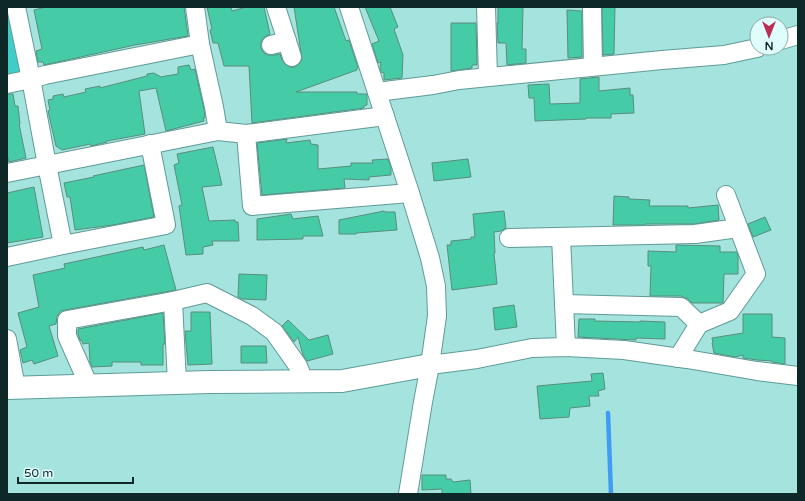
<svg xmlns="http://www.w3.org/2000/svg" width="805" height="501" font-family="'Varela Round',sans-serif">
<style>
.green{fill:#40cdc8}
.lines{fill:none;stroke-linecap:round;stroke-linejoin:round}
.stream{stroke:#3f9bf5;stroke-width:4.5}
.building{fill:#46cba7;stroke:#588e7c}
.street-casing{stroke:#5e9b97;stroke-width:20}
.secondary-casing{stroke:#5e9b97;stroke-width:24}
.street{stroke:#fff;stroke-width:18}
.secondary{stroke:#fff;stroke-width:22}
</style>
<rect width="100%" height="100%" fill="#a5e3df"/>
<path class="green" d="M7 12 21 73 7 76Z"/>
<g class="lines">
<path class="stream" d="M608 413 611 494"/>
</g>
<g class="building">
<path d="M46 7H184L188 36 135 45 44 65 43 62H38L36 51 42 49 34 10Z"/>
<path d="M207 7H231L232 11 246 7H264L270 34 263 38 261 42V48L264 53 268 55H275L280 54 282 60 285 64 290 67H295L299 64 302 59 294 7H334L346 41 349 40 358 68H357V70L296 92H357V94H367V105L364 106V108L252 123 249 66H224L218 43H213L210 30 212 29Z"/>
<path d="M365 7H390L398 27 394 29 403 55 402 78 384 80V73L381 72 380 68 381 62 378 63 372 44 379 41Z"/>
<path d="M498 7H523L522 49H526V63L507 65 506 43H498L497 23H498Z"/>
<path d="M602 7H615L614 54 603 55Z"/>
<path d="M567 10 582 11V57L568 58Z"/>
<path d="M451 23H476L477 65H472V68L451 71Z"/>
<path d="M189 65 191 70 195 69 204 109 205 118H203L204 121 166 131 156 88 139 91 145 134 107 141V142L91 146 90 144 62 150 56 146 48 111 50 110 48 100 53 99V96L63 94 64 97 86 92 85 89 100 86V88L147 76V74L154 73 161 77 166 76 178 74V67Z"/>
<path d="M599 77V91L630 88V95H633L634 113 611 114V118H586V119L535 121 534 98H529L528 85 549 84 550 104 580 103V79Z"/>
<path d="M7 94H13L15 106H18L20 124H19L26 158 9 162 7 155Z"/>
<path d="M287 139 286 143 310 140 311 144 318 145V169L351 166V163H373L372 160 388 159 391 167V175L369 177V180L344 179 345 188 262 195 257 143Z"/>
<path d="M213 147 222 185 202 187 209 221 235 220V222H238L239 241H212L213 245 203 247V254L186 255 179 206 182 205 174 165 179 163 177 154Z"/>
<path d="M468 159 471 177 434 181 432 163Z"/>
<path d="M144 165 154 217 113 225 75 230 70 197H67L64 183 94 177 93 176Z"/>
<path d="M34 187 43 237 7 243V193Z"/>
<path d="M614 196 629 197V199L650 200 649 206H688V208L718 205 719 220 694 224H645V225H613Z"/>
<path d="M384 211 385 212H395L397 230 356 233V234H339V220Z"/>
<path d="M504 211 506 228 501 231 494 232 495 253H494L497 284 452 290 447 245H451V241L471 239V237H475L473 214Z"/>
<path d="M291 214 293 219 318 216 323 236H303V239L257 240V219Z"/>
<path d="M765 217 771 230 753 237 748 224Z"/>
<path d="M164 245 176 290 65 310 61 311 57 316 56 324 49 326 58 356 34 364 32 360 23 363 20 350 27 347 18 313 39 307 33 275 65 268 64 264 143 247 144 250Z"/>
<path d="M676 245 720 246V252H737L738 256V274H724L723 303H692L688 299 681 296H650L651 266H648V251L676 252Z"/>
<path d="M239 274 267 275 266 300 242 299 238 297Z"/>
<path d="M514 305 517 327 495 330 493 308Z"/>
<path d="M191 312H210L212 364 188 365 185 331H191Z"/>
<path d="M163 313 165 344H163V365H141V362H112V366L92 367 90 362 89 343 83 344 82 341 80 340 78 334V329Z"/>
<path d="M743 314H772V337L785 338V364L772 362V361L757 360 743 358V355L735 357 714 353 712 343H713L712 338 743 333Z"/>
<path d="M579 319H595V321L640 322V321L665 322V339L636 338V340L578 337Z"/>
<path d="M288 320 309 340 328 335 333 354 307 361 303 355 298 337 294 342 282 326Z"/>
<path d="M241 346H266L267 363H241Z"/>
<path d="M603 373 605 389 598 391 599 396H589L590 406 570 408 569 417 540 419 537 386 592 381 591 374Z"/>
<path d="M422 475H446V479H451L453 482 470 480 471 494H442V489L422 490Z"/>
</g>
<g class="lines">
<g class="street-casing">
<g id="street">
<path d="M195 7 200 44 214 107 218 131"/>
<path d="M276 7 292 57"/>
<path d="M349 7 410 193 430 258 436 286 437 316 430 365 423 402 408 494"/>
<path d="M486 7 488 77"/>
<path d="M592 7 593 66"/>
<path d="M781 40 798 35"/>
<path d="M271 45 287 41"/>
<path d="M7 84 31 79 45 75 200 44"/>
<path d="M377 92 433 85 459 80 662 60 724 55 757 48"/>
<path d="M246 134 252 206 410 193"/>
<path d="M7 173 218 131 246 134 385 116"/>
<path d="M561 237 566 347"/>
<path d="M509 238 695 234 738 228"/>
<path d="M63 245 166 225 150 144"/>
<path d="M7 257 63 245 47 165 31 79 16 7"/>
<path d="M173 301 177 383"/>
<path d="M564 304 681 307 699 324"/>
<path d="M7 339 16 388"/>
<path d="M678 358 699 324 730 311 756 274 726 195"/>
<path d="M430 365 477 359 532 348 566 347 624 350 687 359 757 371 798 376"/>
<path d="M89 386 67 336V320L173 301 207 293 252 316 274 332 298 366 304 381"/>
</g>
</g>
<g class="secondary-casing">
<path id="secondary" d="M7 388 209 382 342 381 430 365"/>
</g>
<use href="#street" class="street"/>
<use href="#secondary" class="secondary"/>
</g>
<rect width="805" height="501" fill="none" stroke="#0e2827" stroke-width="16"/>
<g transform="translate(769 36) rotate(180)"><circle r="19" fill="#dffdfb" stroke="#8ba8a6"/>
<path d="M0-3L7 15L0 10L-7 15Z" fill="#bd2e53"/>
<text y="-6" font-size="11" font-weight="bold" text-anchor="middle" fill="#0e2827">N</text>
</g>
<path d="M18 477v6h115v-6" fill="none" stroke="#0e2827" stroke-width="2"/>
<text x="24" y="477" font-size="12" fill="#0e2827" stroke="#dffdfb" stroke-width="3" paint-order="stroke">50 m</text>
</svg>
